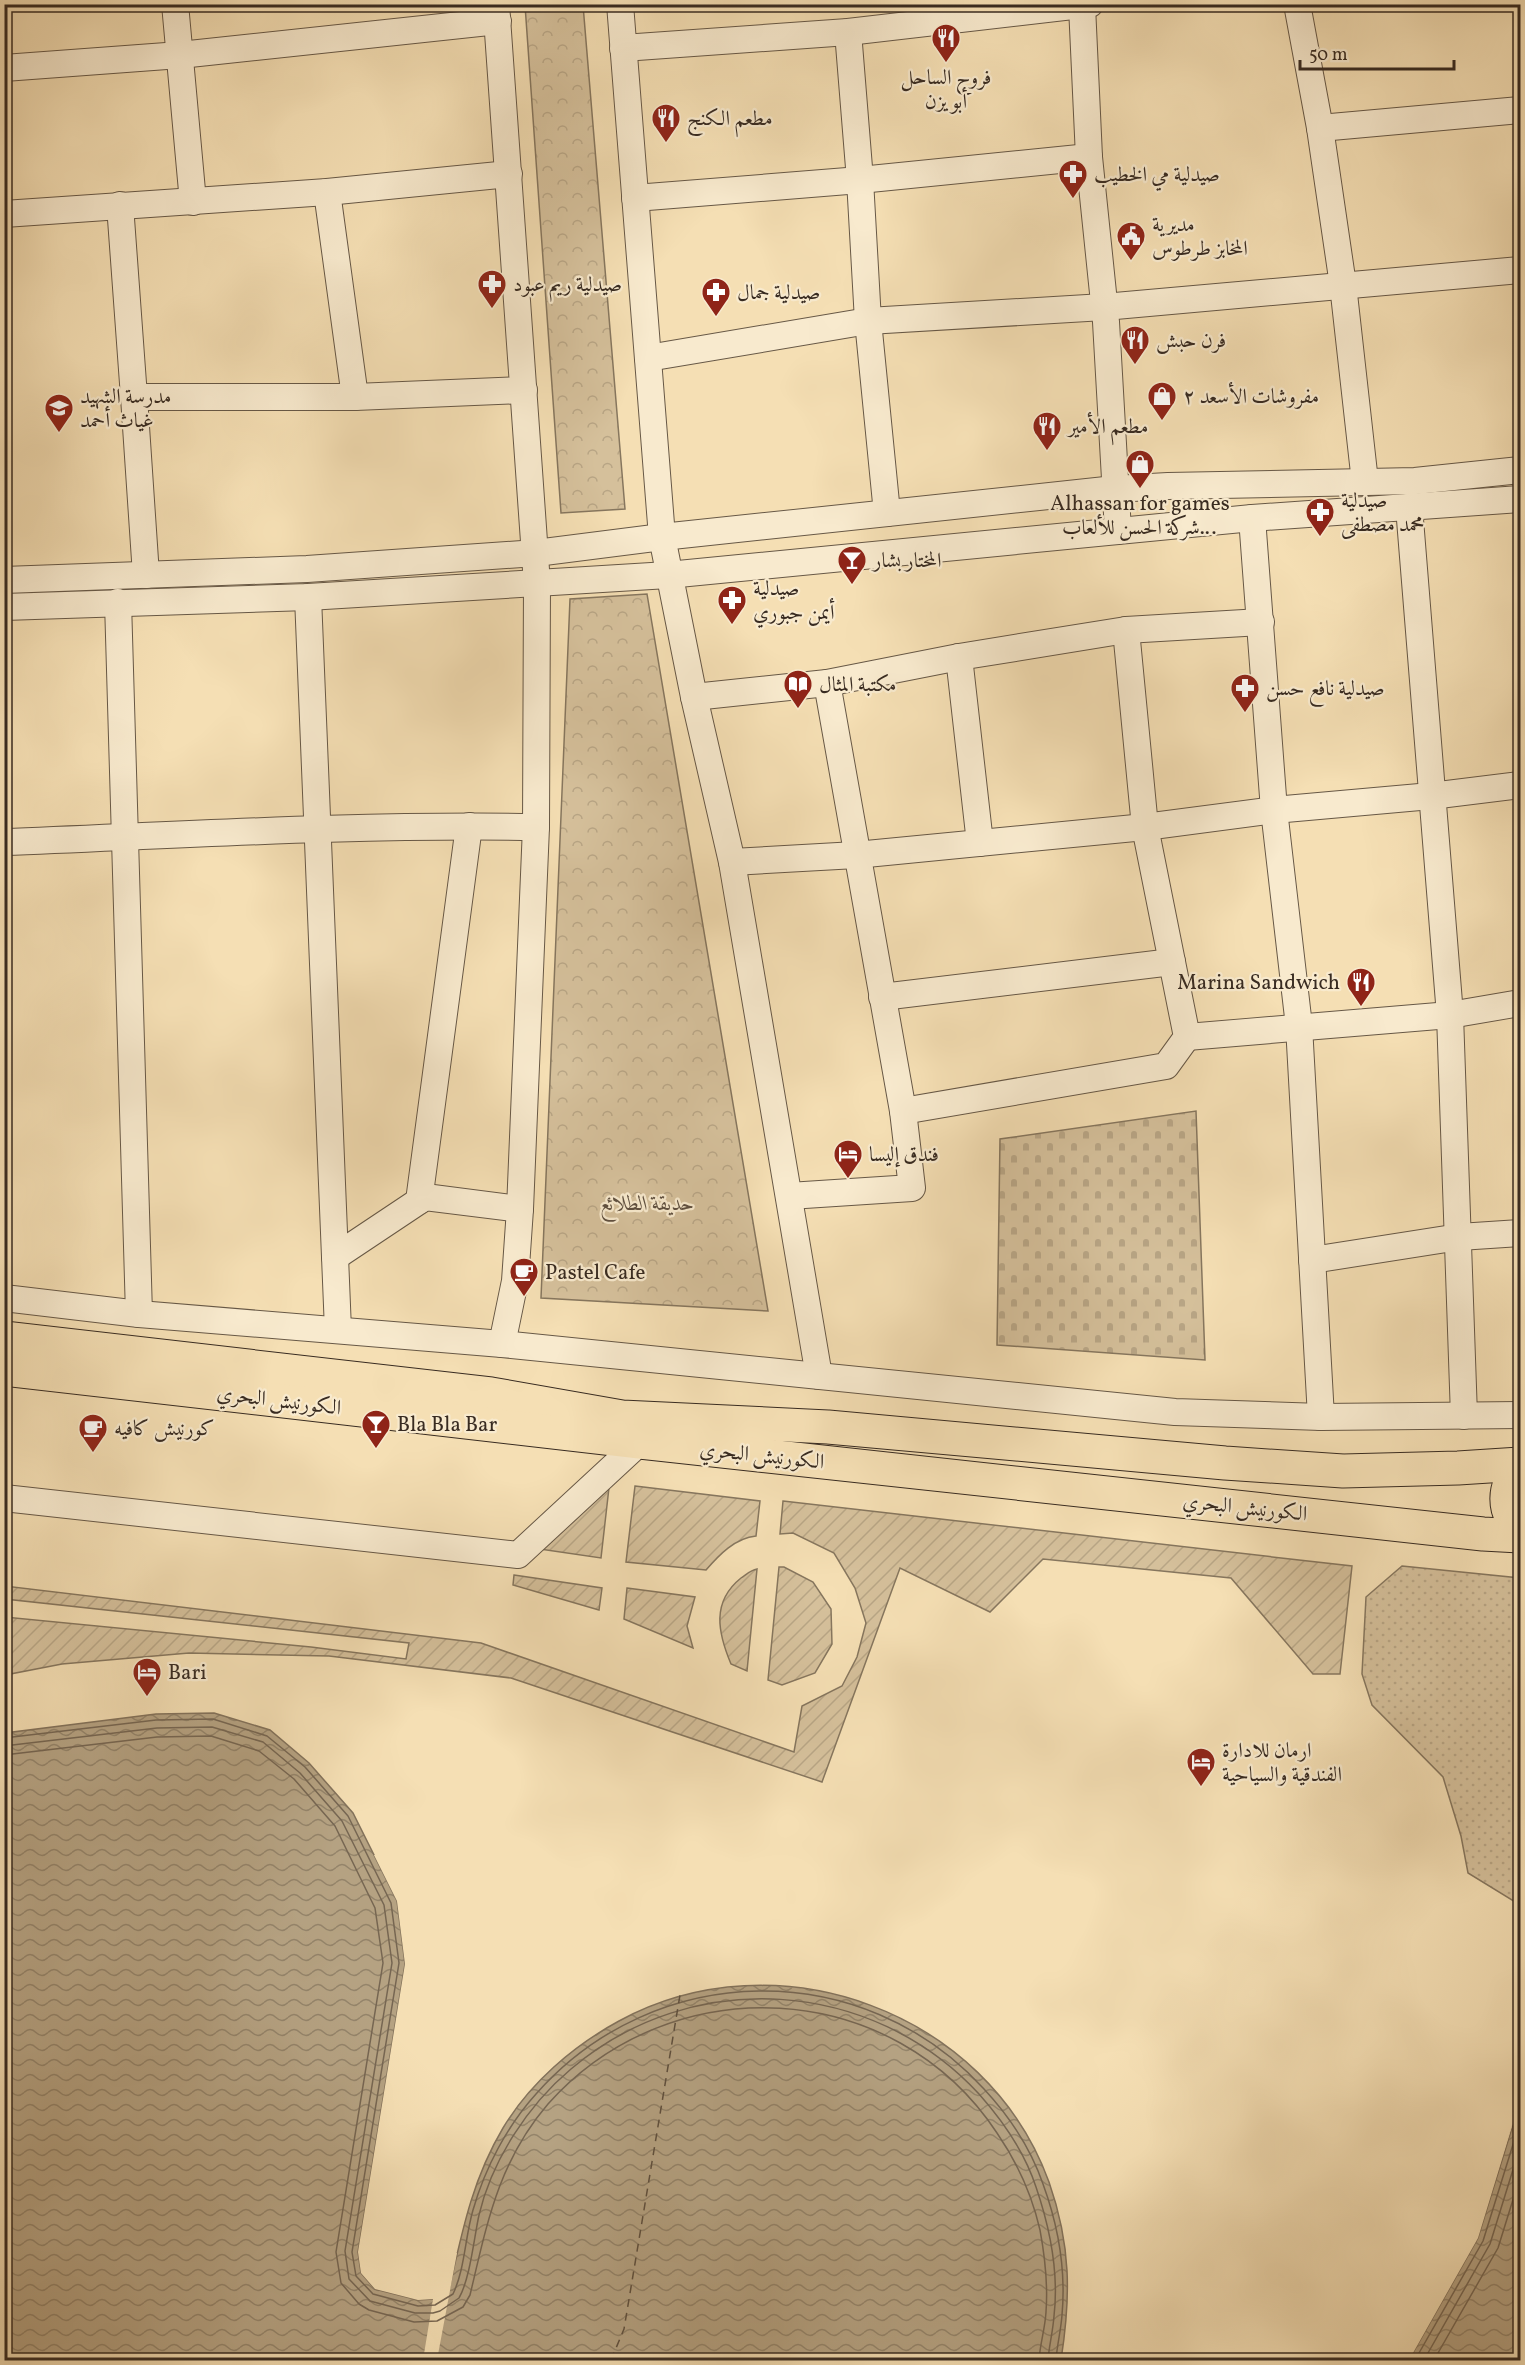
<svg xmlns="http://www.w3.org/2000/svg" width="1525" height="2365" font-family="Vollkorn,Amiri,serif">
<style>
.grass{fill:url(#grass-dots);stroke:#86765e;stroke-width:1.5}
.forest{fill:url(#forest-crowns);stroke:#86765e;stroke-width:1.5}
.cemetery{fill:url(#cemetery-stones);stroke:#86765e;stroke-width:1.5}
.garden{fill:url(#garden-furrows);stroke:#86765e;stroke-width:1.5}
.water{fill:url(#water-waves);stroke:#83725b;stroke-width:1.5}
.pier{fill:#f5dfb4}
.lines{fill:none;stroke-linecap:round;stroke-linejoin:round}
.shore{stroke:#766652;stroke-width:1.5}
.ferry{stroke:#5e4f3e;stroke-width:1.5;stroke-dasharray:8 6;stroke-linecap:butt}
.minor-casing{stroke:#675846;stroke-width:28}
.major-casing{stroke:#382b21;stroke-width:35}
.minor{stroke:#f8eace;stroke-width:26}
.major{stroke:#f5dfb4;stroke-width:33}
.labels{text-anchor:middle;stroke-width:4.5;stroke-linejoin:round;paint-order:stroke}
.poi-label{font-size:21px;fill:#382b21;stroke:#f8eace;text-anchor:start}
.park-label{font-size:21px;font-style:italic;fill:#5f5040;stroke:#f8eace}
.street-label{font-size:21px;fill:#382b21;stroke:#f8eace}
</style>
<defs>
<pattern id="grass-dots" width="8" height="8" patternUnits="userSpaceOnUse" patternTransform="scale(1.5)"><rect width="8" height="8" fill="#d5c09b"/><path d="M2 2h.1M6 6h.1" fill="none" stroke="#b8a585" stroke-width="1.8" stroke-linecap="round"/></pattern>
<pattern id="forest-crowns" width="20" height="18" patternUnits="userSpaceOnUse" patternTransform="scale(1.5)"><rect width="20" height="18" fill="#d5c09b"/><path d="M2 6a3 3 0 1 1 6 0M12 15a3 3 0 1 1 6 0" fill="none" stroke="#b8a585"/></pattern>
<pattern id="cemetery-stones" width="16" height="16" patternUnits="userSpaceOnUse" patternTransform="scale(1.5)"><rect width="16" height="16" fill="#d5c09b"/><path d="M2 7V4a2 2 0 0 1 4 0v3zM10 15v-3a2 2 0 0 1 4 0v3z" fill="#b8a585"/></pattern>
<pattern id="garden-furrows" width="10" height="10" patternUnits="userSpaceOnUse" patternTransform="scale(1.5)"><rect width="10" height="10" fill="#d5c09b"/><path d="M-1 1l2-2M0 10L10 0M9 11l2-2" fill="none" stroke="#b8a585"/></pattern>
<pattern id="water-waves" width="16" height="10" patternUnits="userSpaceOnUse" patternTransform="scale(1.5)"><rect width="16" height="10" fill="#b5a282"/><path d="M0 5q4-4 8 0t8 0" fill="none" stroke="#94846a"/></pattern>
</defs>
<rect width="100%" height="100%" fill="#f5dfb4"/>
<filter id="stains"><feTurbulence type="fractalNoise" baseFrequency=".00333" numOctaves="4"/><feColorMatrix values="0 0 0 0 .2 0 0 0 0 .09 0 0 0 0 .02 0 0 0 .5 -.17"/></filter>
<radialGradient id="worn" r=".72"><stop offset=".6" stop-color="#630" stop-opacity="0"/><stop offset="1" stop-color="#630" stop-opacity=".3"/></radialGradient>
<path class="grass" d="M1402 1566 1520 1578V1905L1468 1873 1461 1836 1443 1777 1372 1705 1362 1674 1366 1597Z"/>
<g class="forest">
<path d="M525 5H583L625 509 561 513Z"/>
<path d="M647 594 768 1311 541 1298 570 599Z"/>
</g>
<path class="cemetery" d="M1196 1111 1205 1360 997 1345 1000 1139Z"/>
<g class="garden">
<path d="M611 1470 601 1558 526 1547Z"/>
<path d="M635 1486 760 1501 756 1536C735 1538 719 1555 706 1570L626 1562Z"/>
<path d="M783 1501 1352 1566 1340 1674H1313L1231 1578 1043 1559 990 1612 900 1568 822 1782 511 1678 329 1656 189 1653 62 1664 5 1675V1617L311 1647 406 1659 409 1643 5 1599V1586L481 1643 794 1752 802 1706 842 1686 857 1657 866 1623 855 1588 834 1553 793 1533 780 1534Z"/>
<path d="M779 1567H784L813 1582 831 1609 832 1644 815 1673 782 1685 768 1680Z"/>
<path d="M757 1569 747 1671 731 1664C718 1633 711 1602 741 1578 747 1574 751 1570 757 1569Z"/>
<path d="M514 1575 602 1588 599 1610 513 1585Z"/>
<path d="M627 1588 695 1597 687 1626 693 1648 624 1619Z"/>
</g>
<g class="water">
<path d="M214 1713 270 1730 309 1763 353 1813 397 1901 405 1964 358 2252 361 2273 375 2289 418 2300 433 2299 449 2290C462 2232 472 2180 503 2128 530 2083 573 2046 619 2021 777 1935 987 2011 1049 2182 1071 2245 1071 2296 1061 2360H5V1733L156 1714Z"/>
<path d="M1520 2102V2360H1409L1478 2238Z"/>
</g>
<g class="pier">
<path d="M374 1855H377L400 1900 408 1964 361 2253 364 2272 377 2286 419 2297 433 2296 446 2288 454 2253H457L437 2360H423L433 2299 418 2300 375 2289 361 2273 358 2252 405 1964 397 1901Z"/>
<path d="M1520 2100 1478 2238 1409 2360H1406L1475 2237Z"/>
</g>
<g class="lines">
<g class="shore">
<path d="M4 1738 156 1720 213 1719 267 1736 305 1767 348 1816 391 1903 399 1963 352 2252 356 2276 373 2294 418 2306 435 2305 453 2294C465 2269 465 2237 473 2210 485 2168 507 2126 536 2094 655 1959 863 1956 984 2089 1009 2116 1031 2149 1043 2184 1058 2225 1066 2271 1062 2315 1061 2330 1057 2345 1056 2360"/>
<path d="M4 1746 157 1728 212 1727 263 1742 300 1773 342 1821 384 1905 392 1963 345 2251 349 2279 370 2301 415 2313H433L440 2311 459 2298C470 2279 474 2238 479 2215 492 2160 528 2105 571 2069 692 1966 872 1978 979 2094 1003 2121 1025 2153 1036 2187 1050 2228 1059 2273 1054 2316 1053 2331 1049 2346 1048 2360"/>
<path d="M4 1755 157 1737 211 1736 259 1751 294 1779 335 1826 375 1908 383 1963 336 2252 341 2283 359 2304 369 2310 414 2322 437 2321 463 2307 470 2295C487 2224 498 2162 548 2104 671 1966 894 1977 997 2133 1017 2162 1032 2195 1040 2230 1045 2257 1048 2285 1046 2312 1045 2329 1040 2344 1039 2360"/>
<path d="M1415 2360 1483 2241 1520 2122"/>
<path d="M1424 2360 1490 2244 1520 2147"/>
<path d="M1434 2360 1498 2248 1520 2177"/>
</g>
<path class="ferry" d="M611 2360 624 2329 680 1995"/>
<g class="minor-casing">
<g id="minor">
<path d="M175 4 193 202"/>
<path d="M496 4 537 584 536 827 520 1209 515 1281 502 1344"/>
<path d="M620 4 662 537 694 697 732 862 819 1376"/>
<path d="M1297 4 1320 128 1343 285 1365 482"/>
<path d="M1082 6 1089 157 1106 322 1118 531"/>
<path d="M848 32 860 180 868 321 887 513"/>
<path d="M623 48 848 32 1090 4"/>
<path d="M4 68 180 55 498 21"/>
<path d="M1320 128 1520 110"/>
<path d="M327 192 355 397"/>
<path d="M635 198 860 180 1089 157"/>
<path d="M120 205 134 397H355L524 390"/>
<path d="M4 214 327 192 509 174"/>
<path d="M648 358 868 321 1104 307 1520 270"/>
<path d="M134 397 146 575"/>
<path d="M1409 507 1450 1015 1464 1416"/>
<path d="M1252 518 1274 810 1299 1026 1321 1417"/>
<path d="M4 580 307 569 536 553 662 537 1115 489 1168 486 1415 481 1520 470"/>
<path d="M308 597 338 1330"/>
<path d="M118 602 139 1314"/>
<path d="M4 607 308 597 668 575 1252 518 1520 499"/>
<path d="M959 657 980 843"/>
<path d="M694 697 827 683 959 657 1126 630 1261 622"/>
<path d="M4 842C182 835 359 824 536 827"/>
<path d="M732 862 856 855 1145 827 1274 810 1431 796 1520 785"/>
<path d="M882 997 1172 962"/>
<path d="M1187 1037 1450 1015 1520 1003"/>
<path d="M903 1111 1166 1066 1187 1037 1145 827 1126 630"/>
<path d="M789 1196 912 1188 903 1111 827 683"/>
<path d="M419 1201 469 826"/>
<path d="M335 1257 425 1197 520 1209"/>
<path d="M1312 1260 1459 1237 1520 1233"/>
<path d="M4 1298 139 1314 502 1344 1175 1412 1321 1417 1520 1415"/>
<path d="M4 1498 518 1555 640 1442"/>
</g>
</g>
<g class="major-casing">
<g id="major">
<path d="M4 1338 491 1394 622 1417 828 1427 1225 1463 1343 1471 1458 1468 1520 1464"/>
<path d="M4 1369 640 1442 1483 1534 1520 1536"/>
<path d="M1520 1469C1503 1486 1502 1511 1520 1528"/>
</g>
</g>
<use href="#minor" class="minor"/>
<use href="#major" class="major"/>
</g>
<defs>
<g id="restaurant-pin" transform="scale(1.5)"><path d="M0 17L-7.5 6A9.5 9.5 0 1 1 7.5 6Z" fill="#8f2418" stroke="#f8eace"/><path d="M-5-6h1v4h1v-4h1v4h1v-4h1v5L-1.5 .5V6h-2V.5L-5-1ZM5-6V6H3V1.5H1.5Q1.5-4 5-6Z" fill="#fff"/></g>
<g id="pharmacy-pin" transform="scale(1.5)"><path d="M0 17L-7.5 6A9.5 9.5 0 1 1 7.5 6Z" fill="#8f2418" stroke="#f8eace"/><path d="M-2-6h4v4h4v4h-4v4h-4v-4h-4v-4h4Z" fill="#fff"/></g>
<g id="civic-pin" transform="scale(1.5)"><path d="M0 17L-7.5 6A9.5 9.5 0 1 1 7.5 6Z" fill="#8f2418" stroke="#f8eace"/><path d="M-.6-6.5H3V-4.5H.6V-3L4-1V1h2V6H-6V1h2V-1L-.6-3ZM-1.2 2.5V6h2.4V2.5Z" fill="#fff"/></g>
<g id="shop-pin" transform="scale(1.5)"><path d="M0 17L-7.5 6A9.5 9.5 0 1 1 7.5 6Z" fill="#8f2418" stroke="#f8eace"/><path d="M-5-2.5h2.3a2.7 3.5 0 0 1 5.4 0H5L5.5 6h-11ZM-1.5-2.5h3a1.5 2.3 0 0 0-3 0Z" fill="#fff"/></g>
<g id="school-pin" transform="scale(1.5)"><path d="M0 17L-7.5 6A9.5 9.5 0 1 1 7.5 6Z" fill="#8f2418" stroke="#f8eace"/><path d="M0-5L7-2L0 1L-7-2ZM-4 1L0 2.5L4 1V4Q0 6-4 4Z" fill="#fff"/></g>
<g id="bar-pin" transform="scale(1.5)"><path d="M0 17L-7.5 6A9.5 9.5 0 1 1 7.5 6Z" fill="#8f2418" stroke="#f8eace"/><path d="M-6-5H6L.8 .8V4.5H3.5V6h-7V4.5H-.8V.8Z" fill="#fff"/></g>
<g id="library-pin" transform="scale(1.5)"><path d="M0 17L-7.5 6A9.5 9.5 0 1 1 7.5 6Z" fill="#8f2418" stroke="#f8eace"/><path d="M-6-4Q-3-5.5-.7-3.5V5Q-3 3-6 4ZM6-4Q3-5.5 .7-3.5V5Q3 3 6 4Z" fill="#fff"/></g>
<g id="hotel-pin" transform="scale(1.5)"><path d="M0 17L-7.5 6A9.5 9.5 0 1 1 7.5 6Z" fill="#8f2418" stroke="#f8eace"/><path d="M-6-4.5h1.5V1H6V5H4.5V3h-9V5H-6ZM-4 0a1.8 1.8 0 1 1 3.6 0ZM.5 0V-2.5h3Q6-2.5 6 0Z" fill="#fff"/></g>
<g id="cafe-pin" transform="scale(1.5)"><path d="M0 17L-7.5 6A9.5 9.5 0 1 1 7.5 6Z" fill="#8f2418" stroke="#f8eace"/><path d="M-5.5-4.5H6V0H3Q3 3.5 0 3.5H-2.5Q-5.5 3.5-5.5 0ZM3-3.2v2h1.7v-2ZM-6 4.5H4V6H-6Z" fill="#fff"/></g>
</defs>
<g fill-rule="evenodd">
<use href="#restaurant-pin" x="946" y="38"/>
<use href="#restaurant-pin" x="666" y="118"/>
<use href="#pharmacy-pin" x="1073" y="174"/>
<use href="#civic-pin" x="1131" y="236"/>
<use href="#pharmacy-pin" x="492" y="284"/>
<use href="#pharmacy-pin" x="716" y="292"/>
<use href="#restaurant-pin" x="1135" y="340"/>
<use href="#shop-pin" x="1162" y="396"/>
<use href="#school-pin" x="59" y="408"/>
<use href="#restaurant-pin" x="1047" y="426"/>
<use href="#shop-pin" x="1140" y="464"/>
<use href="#pharmacy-pin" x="1320" y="512"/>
<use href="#bar-pin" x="852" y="560"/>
<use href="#pharmacy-pin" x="732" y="600"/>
<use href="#library-pin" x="798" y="684"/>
<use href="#pharmacy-pin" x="1245" y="688"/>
<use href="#restaurant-pin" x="1361" y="982"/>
<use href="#hotel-pin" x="848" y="1154"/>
<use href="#cafe-pin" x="524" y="1272"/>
<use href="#bar-pin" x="376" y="1424"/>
<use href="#cafe-pin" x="93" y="1428"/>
<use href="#hotel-pin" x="147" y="1672"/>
<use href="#hotel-pin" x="1201" y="1762"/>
</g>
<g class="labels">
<g class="poi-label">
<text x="946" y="84" text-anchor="middle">فروج الساحل<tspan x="946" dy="24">أبو يزن</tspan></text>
<text x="687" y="125">مطعم الكنج</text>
<text x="1094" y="181">صيدلية مي الخطيب</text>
<text x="1152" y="231">مديرية<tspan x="1152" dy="24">المخابز طرطوس</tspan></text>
<text x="513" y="291">صيدلية ريم عبود</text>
<text x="737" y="299">صيدلية جمال</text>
<text x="1156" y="347">فرن حبش</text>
<text x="80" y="403">مدرسة الشهيد<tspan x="80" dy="24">غياث أحمد</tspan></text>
<text x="1183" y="403">مفروشات الأسعد ٢</text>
<text x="1068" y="433">مطعم الأمير</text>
<text x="1341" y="507">صيدلية<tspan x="1341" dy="24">محمد مصطفى</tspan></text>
<text x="1140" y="510" text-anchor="middle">Alhassan for games<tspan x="1140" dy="24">شركة الحسن للألعاب...</tspan></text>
<text x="873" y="567">المختار بشار</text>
<text x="753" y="595">صيدلية<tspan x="753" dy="24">أيمن جبوري</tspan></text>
<text x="819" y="691">مكتبة المثال</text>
<text x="1266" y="695">صيدلية نافع حسن</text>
<text x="1340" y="989" text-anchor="end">Marina Sandwich</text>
<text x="869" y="1161">فندق إليسا</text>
<text x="545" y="1279">Pastel Cafe</text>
<text x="397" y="1431">Bla Bla Bar</text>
<text x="114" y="1435">كورنيش كافيه</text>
<text x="168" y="1679">Bari</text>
<text x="1222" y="1757">ارمان للادارة<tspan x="1222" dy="24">الفندقية والسياحية</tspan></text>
</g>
<g class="park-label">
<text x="647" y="1210">حديقة الطلائع</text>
</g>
<g class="street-label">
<text transform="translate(279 1400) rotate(7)" y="7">الكورنيش البحري</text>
<text transform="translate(762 1455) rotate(6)" y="7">الكورنيش البحري</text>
<text transform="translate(1245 1507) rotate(6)" y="7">الكورنيش البحري</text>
</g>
</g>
<rect width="1525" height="2365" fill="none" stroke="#f5dfb4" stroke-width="24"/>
<rect x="6" y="6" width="1513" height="2353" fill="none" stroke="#382b21" stroke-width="3"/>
<rect x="12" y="12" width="1501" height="2341" fill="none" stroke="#382b21" stroke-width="1.5"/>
<path d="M1300 60v9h154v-9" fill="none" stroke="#382b21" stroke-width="3"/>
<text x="1309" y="60" font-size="18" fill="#382b21" stroke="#f8eace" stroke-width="4.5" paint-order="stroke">50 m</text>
<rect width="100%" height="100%" filter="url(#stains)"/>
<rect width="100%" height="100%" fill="url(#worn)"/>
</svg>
